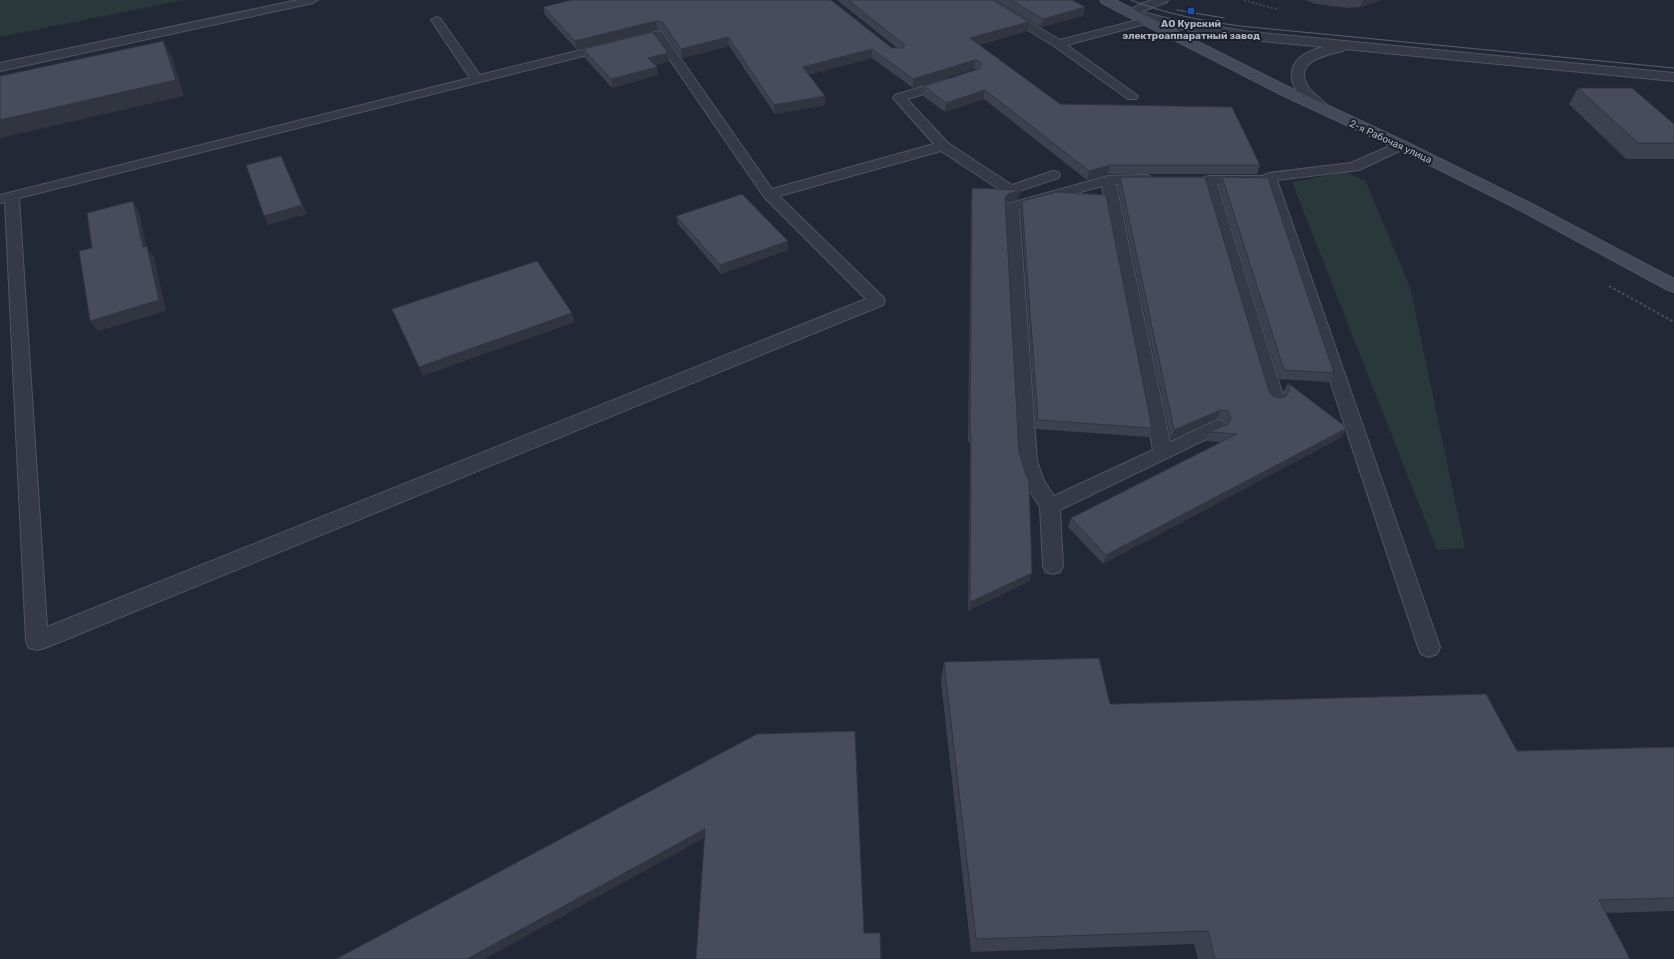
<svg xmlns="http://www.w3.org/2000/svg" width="1674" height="959" font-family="Rubik,sans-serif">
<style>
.green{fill:#29383b}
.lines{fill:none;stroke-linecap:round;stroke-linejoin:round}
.lane-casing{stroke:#515561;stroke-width:2}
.street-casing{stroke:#515561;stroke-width:2}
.secondary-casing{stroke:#515561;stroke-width:2}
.path-far1{stroke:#465358;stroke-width:1.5;stroke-dasharray:2 2;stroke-linecap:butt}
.path{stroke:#465358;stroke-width:2;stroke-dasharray:2.5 2.5;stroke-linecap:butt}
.lane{fill:#363a46;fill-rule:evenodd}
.street{fill:#363a46;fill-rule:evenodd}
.secondary{fill:#454959;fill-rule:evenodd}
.tram{stroke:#5b606f;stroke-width:1}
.wall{fill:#3d404f}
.shaded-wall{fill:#323440}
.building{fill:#474b5c;stroke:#323440}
.transit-dot{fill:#1a4fb4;stroke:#1c202b;stroke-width:1.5}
.labels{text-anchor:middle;stroke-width:4;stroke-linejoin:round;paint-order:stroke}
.far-poi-label{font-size:10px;font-weight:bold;fill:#b1b5c3;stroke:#1c202b}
.far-street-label{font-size:10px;fill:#b1b5c3;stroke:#1c202b}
</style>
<rect width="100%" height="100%" fill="#232836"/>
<g class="green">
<path d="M0 0H183L0 37Z"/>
<path d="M1347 172 1366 182 1410 287 1465 548 1437 550 1292 182Z"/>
</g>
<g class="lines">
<g class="lane-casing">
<g id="lane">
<path d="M298 0H318L313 3 0 71V63Z"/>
<path d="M980 0H992L1060 40 1145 18 1149 19 1150 21 1149 23 1067 45 1138 96 1136 99H1128L1054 46Z"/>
<path d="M1152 0H1168L1167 2 1130 16 1125 13 1140 4Z"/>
<path d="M436 17 440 18 480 75 658 31 662 32 772 189 934 144 893 98 895 95 948 79 952 80 954 83 952 86 907 99 948 143 1012 185 1053 171 1058 172 1060 175 1058 178 1010 194 1005 193 941 151 779 196 883 297 885 301 883 305 45 648 37 650 29 648 26 641 5 202 0 203V195L470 78 431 20ZM655 38 764 197 866 299 47 627 19 198Z"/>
<path d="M1401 141 1406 142 1408 145 1406 148 1359 170 1277 180 1440 647 1437 654 1429 657 1421 654 1418 647 1265 184H1217L1284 399 1281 403 1275 405 1269 403 1266 399 1202 180 1204 177 1209 176H1262L1269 173 1351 163Z"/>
<path d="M1145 175 1150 176 1152 179 1150 182 1116 184 1170 442 1217 420 1223 421 1226 426 1223 431 1060 510 1063 566 1060 572 1053 574 1046 572 1043 566 1040 507 1025 483 1019 461 1005 207 1007 204 1108 176ZM1102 186 1153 450 1054 496 1044 481 1037 461 1019 209Z"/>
</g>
</g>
<g class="street-casing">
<path id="street" d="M1130 9 1174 20 1251 32 1674 73V81L1344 49 1343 51C1325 55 1291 62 1309 88 1315 96 1324 100 1329 108L1327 111C1306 116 1261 61 1324 47L1251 40 1174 28 1126 16 1124 13 1126 10Z"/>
</g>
<g class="secondary-casing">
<path id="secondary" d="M1100 0H1115L1290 88 1406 142 1526 201 1674 279V292L1668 290 1514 207 1396 148 1280 94 1102 3Z"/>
</g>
<path class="path-far1" d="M1244 0 1279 10"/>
<path class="path" d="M1609 286 1674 322"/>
<use href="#lane" class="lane"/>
<use href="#street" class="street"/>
<use href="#secondary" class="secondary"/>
<g class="tram">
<path d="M1131 0C1166 14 1203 21 1240 26L1674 68"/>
<path d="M1177 10 1224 18"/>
</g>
</g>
<g class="wall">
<path d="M837 0H992L1027 31 979 45 1060 104 1260 165 1257 174H1108L1087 180 984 99 945 112 923 96 924 86 978 70 974 69 913 88 872 58 808 75 825 96V105L775 114 729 46 682 58 663 31 658 30 577 50 545 15 543 7 892 48H897Z"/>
<path d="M995 0H1072L1085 7 1083 16 1041 27Z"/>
<path d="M1305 0H1381L1360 7 1347 8 1316 4Z"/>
<path d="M583 49 669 61 655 65 657 67 658 75 612 88 584 57Z"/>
<path d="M1578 88 1674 124V159H1626L1569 104Z"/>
<path d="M1120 177 1269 391 1273 396 1279 398 1285 396 1283 392 1288 383 1342 437 1103 564 1068 527 1071 518 1221 442 1206 441 1209 432 1226 424 1224 420 1217 419 1171 439 1118 186Z"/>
<path d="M1222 177 1334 373 1329 382 1279 379 1219 186Z"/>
<path d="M972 188 1019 199 1007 203 1005 205 1019 452 1030 581 968 611 970 442H968L971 197Z"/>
<path d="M1022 201 1152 428 1149 437 1036 429 1021 210Z"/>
<path d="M676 216 788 241V250L721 274 678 224Z"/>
<path d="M944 662 1110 704 1517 751 1674 747V911L1606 913 1630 959H1198L1194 944 971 952 941 681Z"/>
</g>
<g class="shaded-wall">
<path d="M1363 0H1381L1360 7Z"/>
<path d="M1085 7 1083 16 1041 27 1043 19Z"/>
<path d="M656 21 658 30 577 50 575 41Z"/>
<path d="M1029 22 1027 31 969 47 970 38Z"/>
<path d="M728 37 729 46 682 58 681 49Z"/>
<path d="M163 41 172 56 184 96 0 138V120Z"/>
<path d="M872 49V58L803 76V67Z"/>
<path d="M668 53 669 61 649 66 648 58Z"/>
<path d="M975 60 974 69 913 88V79Z"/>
<path d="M657 67 658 75 612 88 611 79Z"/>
<path d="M985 90 984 99 945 112 946 103Z"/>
<path d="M825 96V105L775 114 774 105Z"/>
<path d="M281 156 307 214 268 225 264 216Z"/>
<path d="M1110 165 1108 174 1087 180 1089 171Z"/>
<path d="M1021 190 1019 199 1007 203 1004 207 1005 198 1008 194Z"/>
<path d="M133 201 139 212 147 248 154 257 166 311 98 331 90 321 143 247Z"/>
<path d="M788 241V250L721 274 720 265Z"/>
<path d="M572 313 575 322 423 376 419 367Z"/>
<path d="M1221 410 1217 419 1171 439 1174 430Z"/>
<path d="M1347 428 1342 437 1103 564 1106 555Z"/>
<path d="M1032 573 1030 581 968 611 970 602Z"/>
<path d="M705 829 708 836 485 959H467Z"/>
</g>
<g class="building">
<path d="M572 0H831L892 48H903L905 45 848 0H992L1029 22 970 38 1060 104 1232 107 1260 165H1110L1089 171 985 90 946 103 924 86 979 69 982 64 979 61 975 60 913 79 872 49 803 67 825 96 774 105 728 37 681 49 662 22 656 21 575 41 543 7Z"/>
<path d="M1011 0H1072L1085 7 1043 19Z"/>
<path d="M653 32 668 53 648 58 657 67 611 79 583 49Z"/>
<path d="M163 41 176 80 0 120V76Z"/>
<path d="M1578 88H1632L1674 124V143H1638Z"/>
<path d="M281 156 302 205 264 216 246 165Z"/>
<path d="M1120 177H1205L1269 391 1273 396 1279 398 1286 396 1290 390 1288 383 1347 428 1106 555 1071 518 1237 434 1209 432 1228 424 1231 418 1228 411 1221 410 1174 430Z"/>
<path d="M1222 177 1268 178 1334 373 1284 370Z"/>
<path d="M972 188 1021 190 1008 194 1005 198 1019 452 1026 475 1029 480 1032 573 970 602 971 434H970Z"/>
<path d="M1056 192 1106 195 1152 428 1038 420 1022 201Z"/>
<path d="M742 194 788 241 720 265 676 216Z"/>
<path d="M133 201 143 247 147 246 159 300 90 321 79 251 92 248 87 213Z"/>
<path d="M537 261 572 313 419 367 392 309Z"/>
<path d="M1099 658 1110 704 1486 694 1517 751 1674 747V898L1599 900 1630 959H1215L1208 931 976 939 944 662Z"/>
<path d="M855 731 864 933H880L881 959H696L705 829 467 959H336L757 734Z"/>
</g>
<rect class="transit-dot" x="1187" y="7" width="8" height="8" rx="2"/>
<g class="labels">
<g class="far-poi-label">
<text x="1191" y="27">АО Курский<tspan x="1191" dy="12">электроаппаратный завод</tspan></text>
</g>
<g class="far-street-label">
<text transform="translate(1391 141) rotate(25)" y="4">2-я Рабочая улица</text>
</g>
</g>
</svg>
